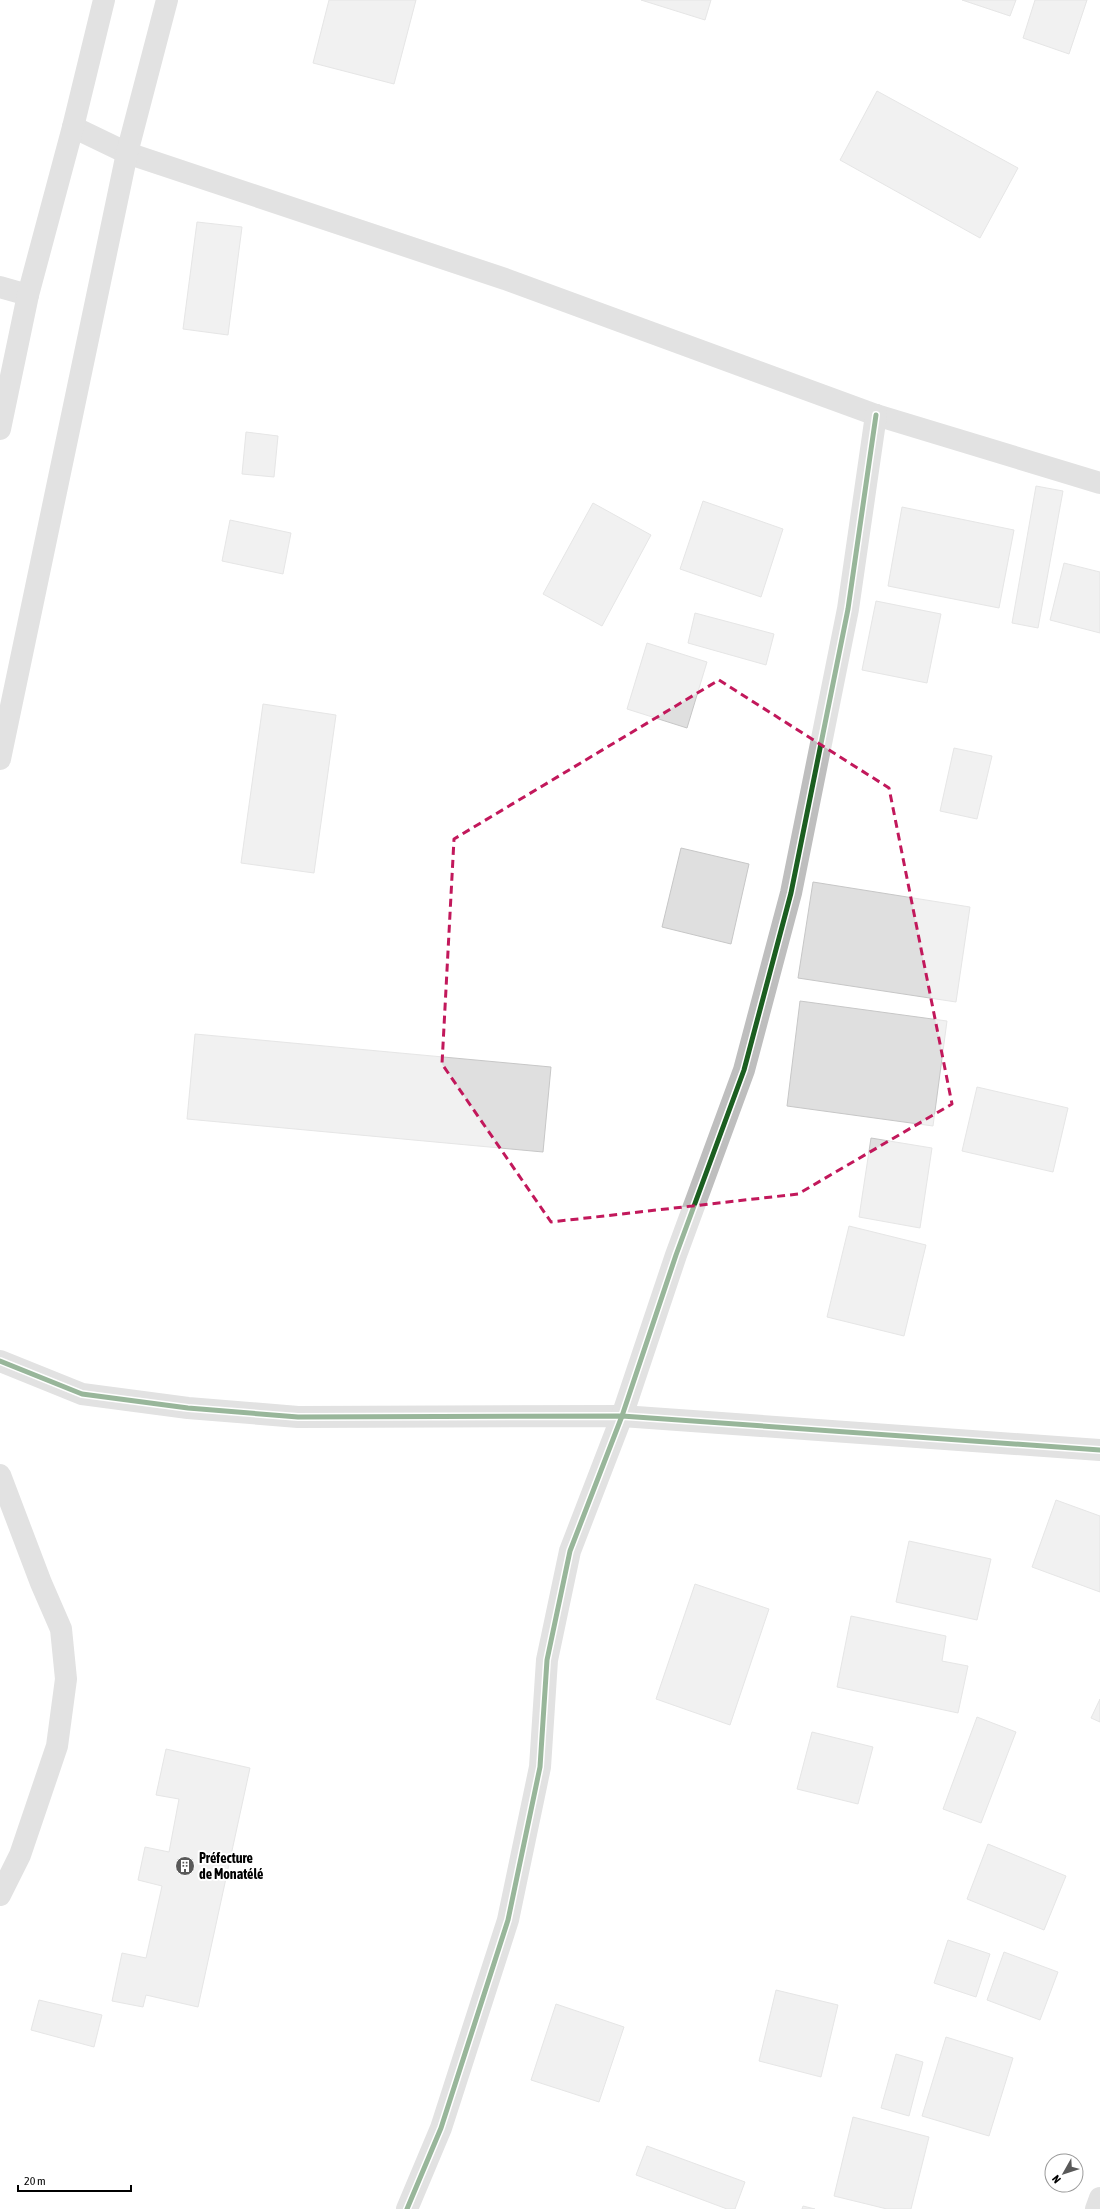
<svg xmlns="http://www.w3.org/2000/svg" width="1100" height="2209" font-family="'Asap Condensed',sans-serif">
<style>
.building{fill:#dfdfdf;stroke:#c7c7c7}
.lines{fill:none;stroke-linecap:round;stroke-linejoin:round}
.street{stroke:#bebebe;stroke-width:22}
.cycleway-casing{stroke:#fff;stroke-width:8}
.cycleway{stroke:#1b5e20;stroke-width:5}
.marked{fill:none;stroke:#c2185b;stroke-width:3;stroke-dasharray:8 5;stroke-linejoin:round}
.labels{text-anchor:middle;stroke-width:4;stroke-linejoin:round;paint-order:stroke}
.poi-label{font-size:14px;font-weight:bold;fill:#000;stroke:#fff;text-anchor:start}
</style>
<rect width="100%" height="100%" fill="#fff"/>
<g class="building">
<path d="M329 0H416L394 84 313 63Z"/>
<path d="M641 0H711L705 20Z"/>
<path d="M962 0H1016L1010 16Z"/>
<path d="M1035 0H1087L1069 54 1023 38Z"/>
<path d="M877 91 1018 168 980 238 840 160Z"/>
<path d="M197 222 242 227 228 335 183 329Z"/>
<path d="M246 432 278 436 274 477 242 474Z"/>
<path d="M1036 486 1063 491 1038 628 1012 623Z"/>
<path d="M703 501 783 529 761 597 680 569Z"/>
<path d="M593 503 651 535 602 626 543 594Z"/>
<path d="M902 507 1014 530 999 608 888 586Z"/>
<path d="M230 520 291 533 283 574 222 561Z"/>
<path d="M1064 563 1100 572V633L1050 620Z"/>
<path d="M876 601 941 614 927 683 862 670Z"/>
<path d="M695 613 774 634 766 665 688 643Z"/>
<path d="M647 643 707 662 687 728 627 709Z"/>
<path d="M263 704 336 715 314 873 241 863Z"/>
<path d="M954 748 992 756 977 819 940 811Z"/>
<path d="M681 848 749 864 731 944 662 927Z"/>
<path d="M813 882 970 907 956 1002 798 978Z"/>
<path d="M800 1001 947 1021 933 1126 787 1106Z"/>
<path d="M195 1034 551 1067 543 1152 187 1119Z"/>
<path d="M977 1087 1068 1108 1053 1172 962 1151Z"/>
<path d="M871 1138 932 1148 920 1228 859 1217Z"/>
<path d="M849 1226 926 1245 904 1336 827 1317Z"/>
<path d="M1056 1500 1100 1516V1592L1032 1567Z"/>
<path d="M909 1541 991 1559 977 1620 896 1602Z"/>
<path d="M695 1584 769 1609 730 1725 656 1699Z"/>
<path d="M851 1616 946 1636 942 1661 968 1666 958 1713 837 1687Z"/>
<path d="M1100 1699V1722L1091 1718Z"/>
<path d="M977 1717 1016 1732 981 1823 943 1809Z"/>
<path d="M812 1732 873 1747 858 1804 797 1789Z"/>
<path d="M166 1749 250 1768 198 2007 146 1995 143 2007 112 2001 122 1953 146 1958 162 1886 138 1880 145 1847 169 1852 179 1799 156 1795Z"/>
<path d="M988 1844 1066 1876 1044 1930 967 1899Z"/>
<path d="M948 1940 990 1954 976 1997 934 1983Z"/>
<path d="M1004 1952 1058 1972 1040 2020 987 2000Z"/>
<path d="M776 1990 838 2005 821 2077 759 2061Z"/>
<path d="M39 2000 102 2015 94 2047 31 2030Z"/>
<path d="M556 2004 624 2027 599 2102 531 2080Z"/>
<path d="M946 2037 1013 2058 989 2136 922 2116Z"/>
<path d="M896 2054 923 2062 909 2116 881 2108Z"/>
<path d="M853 2117 929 2137 911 2209H887L834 2196Z"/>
<path d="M647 2146 745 2182 735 2209H727L636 2175Z"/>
<path d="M803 2206 815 2209H802Z"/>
</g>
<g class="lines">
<g class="street">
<path d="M73 127 127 153 505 279 876 415 1100 483"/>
<path d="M0 287 28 295"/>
<path d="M0 429 28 295 73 127 104 0"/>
<path d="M0 759 127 153 167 0"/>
<path d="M0 1361 82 1394 188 1408 298 1417 622 1416 1100 1450"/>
<path d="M0 1475 41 1583 61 1629 66 1679 57 1746 20 1855 0 1895"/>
<path d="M407 2209 441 2128 508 1920 540 1767 547 1660 570 1551 622 1416 676 1255 744 1070 791 893 848 609 876 415"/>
<path d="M1096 2209 1100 2198"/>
</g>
<g class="cycleway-casing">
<g id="cycleway">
<path d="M0 1361 82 1394 188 1408 298 1417 622 1416 1100 1450"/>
<path d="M407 2209 441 2128 508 1920 540 1767 547 1660 570 1551 622 1416 676 1255 744 1070 791 893 848 609 876 415"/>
</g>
</g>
<use href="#cycleway" class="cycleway"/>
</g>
<path d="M0 0H1100V2209H0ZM719 680 889 788 952 1104 798 1194 551 1222 442 1064 454 839Z" fill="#fff" fill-opacity=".55" fill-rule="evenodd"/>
<path class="marked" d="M719 680 889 788 952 1104 798 1194 551 1222 442 1064 454 839Z"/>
<defs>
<g id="building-disc" transform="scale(1)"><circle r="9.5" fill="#595959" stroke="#fff"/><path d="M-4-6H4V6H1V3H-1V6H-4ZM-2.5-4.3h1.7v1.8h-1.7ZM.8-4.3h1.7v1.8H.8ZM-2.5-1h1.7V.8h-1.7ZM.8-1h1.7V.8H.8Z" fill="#fff"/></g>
</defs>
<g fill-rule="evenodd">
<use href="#building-disc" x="185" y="1866"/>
</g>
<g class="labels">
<g class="poi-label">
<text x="199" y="1863">Préfecture<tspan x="199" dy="16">de Monatélé</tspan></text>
</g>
</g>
<g transform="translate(1064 2173) rotate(231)"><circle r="19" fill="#ffffff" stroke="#999999"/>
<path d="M0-3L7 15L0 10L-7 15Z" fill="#595959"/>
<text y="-6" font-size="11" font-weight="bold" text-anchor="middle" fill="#000000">N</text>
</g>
<path d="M18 2185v6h113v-6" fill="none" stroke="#000000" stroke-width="2"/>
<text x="24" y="2185" font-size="12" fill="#000000" stroke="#ffffff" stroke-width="3" paint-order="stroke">20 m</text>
</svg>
